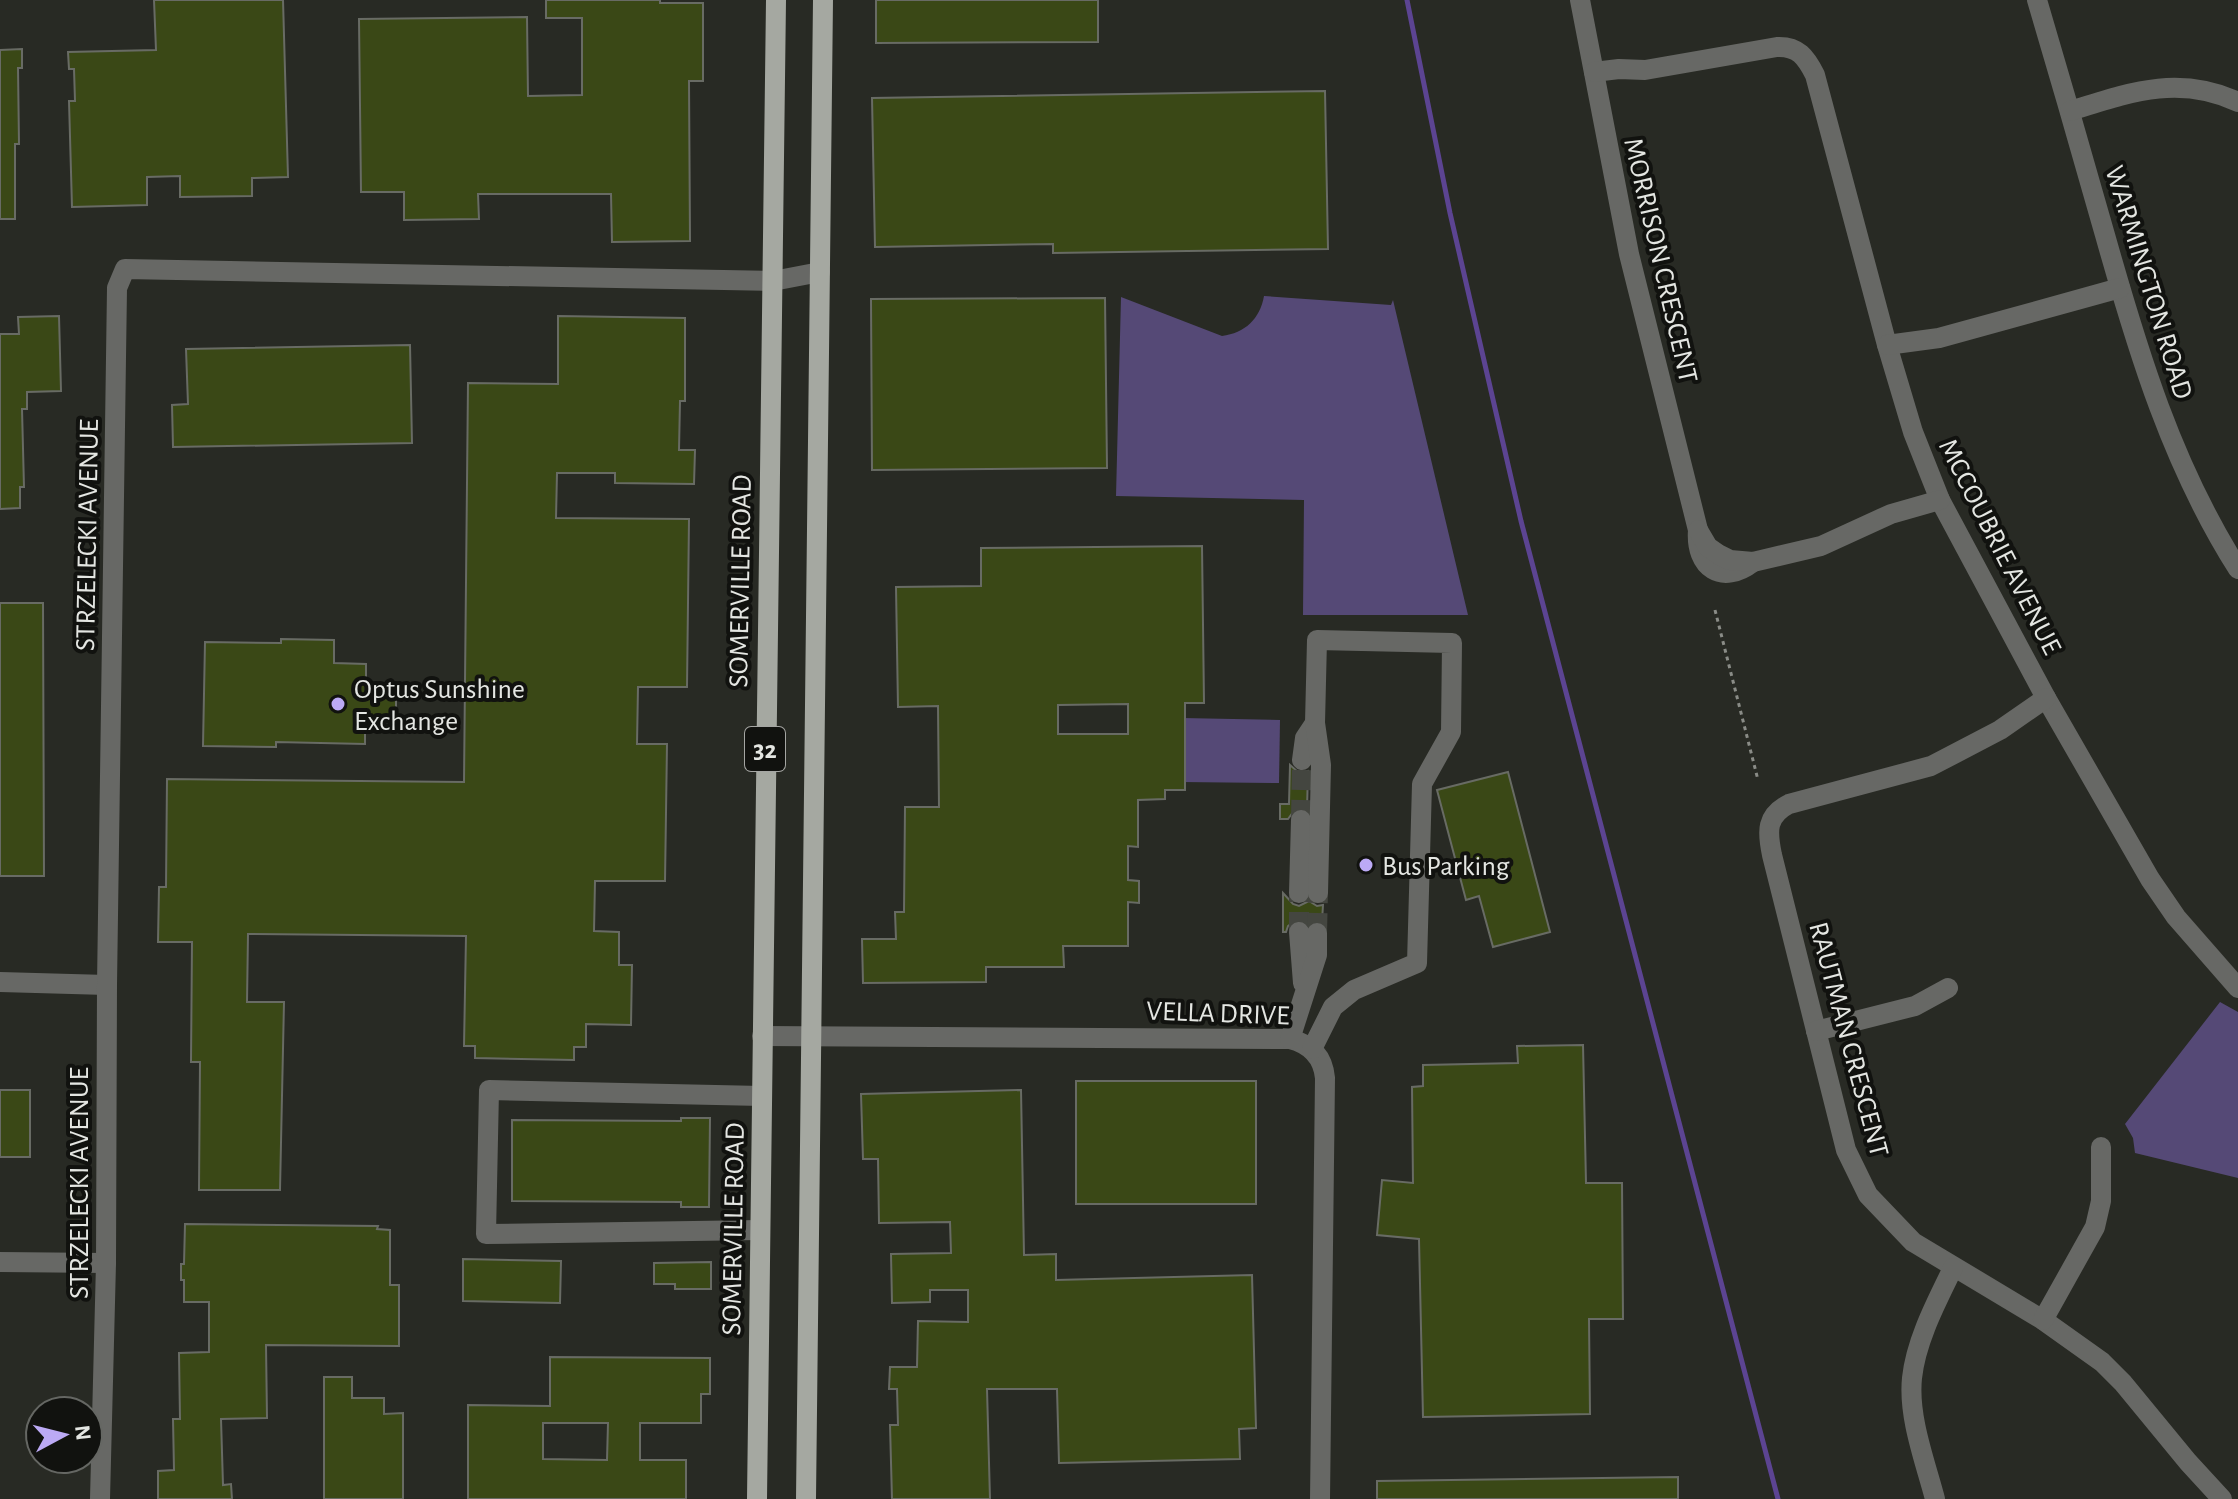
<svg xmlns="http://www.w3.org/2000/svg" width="2238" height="1499" font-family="'Alegreya Sans',sans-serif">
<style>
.green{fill:#554976}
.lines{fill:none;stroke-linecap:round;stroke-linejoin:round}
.stream{stroke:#5c4492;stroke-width:5}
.building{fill:#3a4816;stroke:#686b64;stroke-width:2;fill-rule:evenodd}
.minor-tunnel{stroke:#444640;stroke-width:20;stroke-dasharray:20 10;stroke-linecap:butt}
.path{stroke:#8a8c87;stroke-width:3;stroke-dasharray:4 4;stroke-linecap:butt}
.minor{stroke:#676865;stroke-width:20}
.major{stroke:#a5a8a1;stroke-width:20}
.poi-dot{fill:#bcaaf5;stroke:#11120f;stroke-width:3}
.labels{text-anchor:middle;stroke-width:8;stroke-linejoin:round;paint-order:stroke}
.shield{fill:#11120f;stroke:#a5a6a3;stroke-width:2}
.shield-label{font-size:26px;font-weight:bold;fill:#e4e6e2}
.street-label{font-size:28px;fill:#e4e6e2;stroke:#11120f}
.poi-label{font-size:28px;fill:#e4e6e2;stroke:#11120f;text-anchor:start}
</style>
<rect width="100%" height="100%" fill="#282a24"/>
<g class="green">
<path d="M1264 296 1391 305 1393 300 1468 615H1303L1304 500 1116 496 1121 297 1222 336C1245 333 1260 319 1264 296Z"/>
<path d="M1182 718 1280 720 1279 783 1181 782Z"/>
<path d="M2220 1002 2238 1012V1178L2135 1153 2133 1138 2125 1124Z"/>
</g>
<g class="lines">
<path class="stream" d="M1407 0 1450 213 1521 521 1778 1499"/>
</g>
<g class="building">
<path d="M154 0H283L288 177 252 178V196L180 197V176L147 177V205L72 207 69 101H75L74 69H69L68 52 156 50Z"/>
<path d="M546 0H660V3H703V81H689L690 241 612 242 611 194H478L479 219 404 220V192H361L359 19 527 17 528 96 582 95V18H546Z"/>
<path d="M876 0H1098V42L876 43Z"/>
<path d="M22 49V68H18L19 144H15V219H0V50Z"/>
<path d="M1325 91 1328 249 1053 253V244L875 247 872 98Z"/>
<path d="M1105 298 1107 468 872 470 871 299Z"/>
<path d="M59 316 61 391 27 392V409H22L24 487H20V508L0 509V334H19L18 317Z"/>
<path d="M558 316 685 318V401H680L679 450H695L694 484 615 483V473H557L556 518 689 519 687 687H638L637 744H667L665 881H595L594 931 619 932V965H632L631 1025 586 1024V1047H574V1060L475 1058V1046H464L466 936 248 934 247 1002H284L280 1190H199L200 1062H191L192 942H158L159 887H166L167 779 464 782 468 383 558 384Z"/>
<path d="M410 345 412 443 173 447 172 405 188 404 186 349Z"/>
<path d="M1202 546 1204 703H1185V790H1165V799L1138 800V847L1128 846V880L1139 881V903L1128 902V946H1063L1064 967H986V982L863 983 862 939H896L895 912H904L905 807H939L938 706 898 707 896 587 981 586V548ZM1128 704V734H1058V705Z"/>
<path d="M0 603H43L44 876H0Z"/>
<path d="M281 639 334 640V663L366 664V686H396V722H365V744L276 742V747L203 746 205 642 281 643Z"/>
<path d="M1290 765 1299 773 1308 771 1307 809 1296 808 1288 819H1280V804H1289Z"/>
<path d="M1508 772 1550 932 1493 947 1479 896 1466 900 1437 790Z"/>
<path d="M1283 893 1293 904 1299 906 1309 901 1317 906 1323 905 1322 921 1316 920 1309 924 1297 919 1288 926 1286 932H1283Z"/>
<path d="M1583 1045 1586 1183H1622L1623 1319H1589L1590 1414 1423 1417 1419 1239 1377 1235 1382 1180 1413 1183 1412 1087 1423 1086V1065L1518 1063 1517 1046Z"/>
<rect x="1076" y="1081" width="180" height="123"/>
<rect x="0" y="1090" width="30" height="67"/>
<path d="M1021 1090 1024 1255 1056 1254V1280L1252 1275 1256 1428 1239 1429 1240 1459 1059 1463 1057 1389H987L990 1499H892L890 1425H898L897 1389H889L890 1367H917L918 1321 968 1322V1290H930V1302L892 1303 891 1254 951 1253 950 1222 879 1223 878 1159H863L861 1094Z"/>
<path d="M681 1118H710L709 1207H681V1202L512 1201V1120L681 1121Z"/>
<path d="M185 1224 378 1226 377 1229 390 1230V1285H399V1346L266 1345 267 1418 221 1419 223 1485 231 1484 232 1499H158V1471L174 1470 173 1419H180L179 1353 209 1352V1302H184V1280H181V1264H184Z"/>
<path d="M463 1259 561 1261 560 1303 463 1301Z"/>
<path d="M711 1262V1289H675V1284H654V1263Z"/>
<path d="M550 1357 710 1358V1394H701V1423H640V1460H686V1499H468V1405L550 1406ZM543 1423H608L607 1460 543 1459Z"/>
<path d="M324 1377H352V1398H384V1414L403 1413V1499H324Z"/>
<path d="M1678 1477V1499H1377V1481Z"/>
</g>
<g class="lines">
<g class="minor-tunnel">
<path d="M1301 820 1302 760"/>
<path d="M1299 932V893"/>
<path d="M1317 933 1318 893"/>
</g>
<path class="path" d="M1715 610 1758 780"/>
<g class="minor">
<path d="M1580 0 1629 254 1698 530C1695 568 1722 586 1753 562"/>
<path d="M2037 0C2060 78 2083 157 2105 235 2138 352 2172 465 2238 569"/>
<path d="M1594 72 1619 69 1645 70 1777 47C1798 46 1806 57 1815 75L1887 345 1913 432 1940 500 2046 698 2150 879 2176 917 2238 988"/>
<path d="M2070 111C2128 93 2178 74 2238 102"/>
<path d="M1887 345 1939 338 2120 288"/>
<path d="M1698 530 1708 547 1718 554 1730 560 1753 562 1821 546 1891 514 1940 500"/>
<path d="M2046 698 2000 730 1931 766 1789 804C1766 816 1767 831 1772 855L1846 1150 1868 1195 1913 1242 2043 1320 2102 1362 2123 1383 2188 1462 2222 1499"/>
<path d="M1302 760 1305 738 1315 723"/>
<path d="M1299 893 1301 820"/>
<path d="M1299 932 1303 983"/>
<path d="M0 982 107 985"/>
<path d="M1816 1031 1915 1006 1948 988"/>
<path d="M762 1036 1290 1039C1310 1044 1323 1056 1325 1078L1320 1499"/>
<path d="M1290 1039 1317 955V933"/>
<path d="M1312 1049 1333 1007 1354 990 1417 963 1422 784 1451 732 1452 643 1317 640 1315 723 1321 765 1318 893"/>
<path d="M760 1230 486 1234 489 1090 762 1096"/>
<path d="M0 1262 106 1263"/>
<path d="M2043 1320 2095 1227 2101 1201V1147"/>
<path d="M100 1499 106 1263 107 985 117 288 125 269 773 281 820 272"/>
<path d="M1935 1499C1925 1461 1908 1417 1912 1378 1916 1340 1937 1301 1953 1268"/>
</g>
<g class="major">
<path d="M757 1499 776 0"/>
<path d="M806 1499 823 0"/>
</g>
</g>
<g class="poi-dot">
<circle cx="338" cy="704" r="8"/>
<circle cx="1366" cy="865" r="8"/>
</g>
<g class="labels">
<rect class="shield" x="745" y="727" width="40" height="44" rx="6"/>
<g class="shield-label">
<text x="765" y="758">32</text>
</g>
<g class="street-label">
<text transform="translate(1662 260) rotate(77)" y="10">MORRISON CRESCENT</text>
<text transform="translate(2150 282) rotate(73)" y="10">WARMINGTON ROAD</text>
<text transform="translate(86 535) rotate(-89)" y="10">STRZELECKI AVENUE</text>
<text transform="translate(2001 546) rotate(63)" y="10">MCCOUBRIE AVENUE</text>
<text transform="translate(739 581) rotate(-89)" y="10">SOMERVILLE ROAD</text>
<text transform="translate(1218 1012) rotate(2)" y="10">VELLA DRIVE</text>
<text transform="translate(1850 1039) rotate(75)" y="10">RAUTMAN CRESCENT</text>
<text transform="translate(78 1183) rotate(-90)" y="10">STRZELECKI AVENUE</text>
<text transform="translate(732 1229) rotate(-89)" y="10">SOMERVILLE ROAD</text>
</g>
<g class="poi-label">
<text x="354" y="698">Optus Sunshine<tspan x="354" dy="32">Exchange</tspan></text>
<text x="1382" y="875">Bus Parking</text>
</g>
</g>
<g transform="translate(64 1435) rotate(83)"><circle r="38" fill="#11120f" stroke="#656763" stroke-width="2"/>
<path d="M0-6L14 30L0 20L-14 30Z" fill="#bcaaf5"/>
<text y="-12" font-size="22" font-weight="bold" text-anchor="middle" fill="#e4e6e2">N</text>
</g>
</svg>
